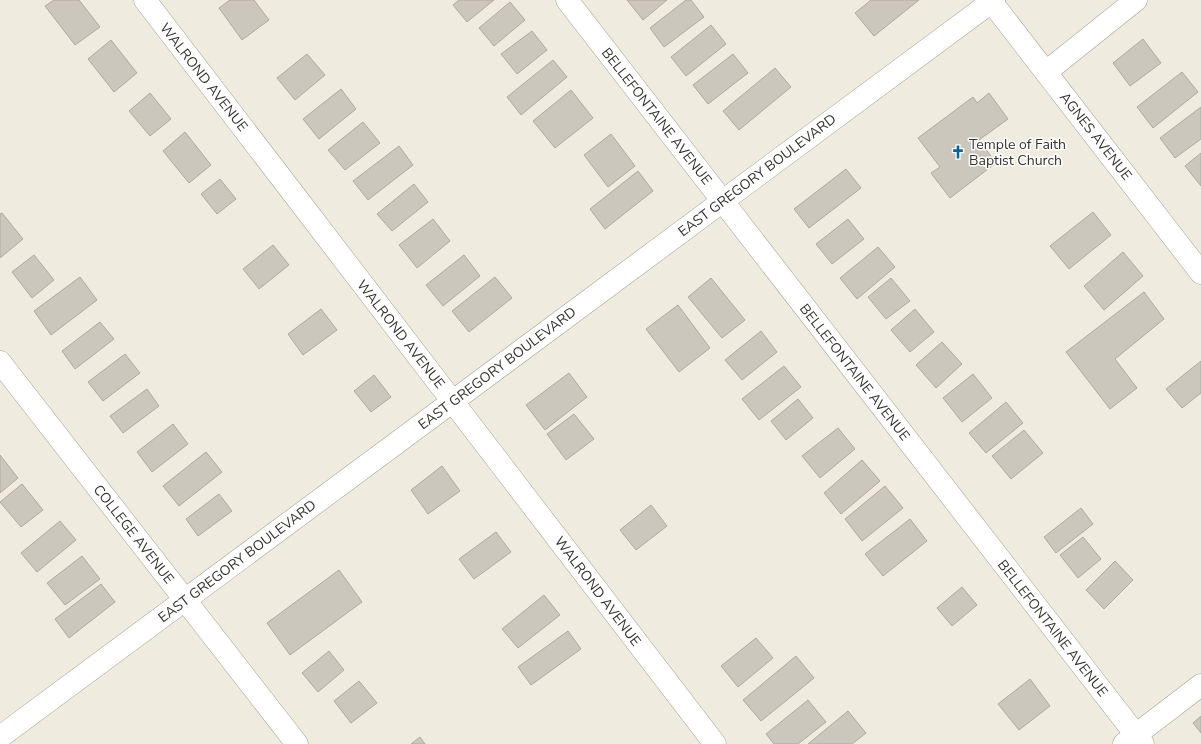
<svg xmlns="http://www.w3.org/2000/svg" width="1201" height="744" font-family="'Nunito Sans',sans-serif">
<style>
.building{fill:#ccc7bc;stroke:#afaa9f}
.lines{fill:none;stroke-linecap:round;stroke-linejoin:round}
.minor-casing{stroke:#a6a196;stroke-width:23}
.major-casing{stroke:#a6a196;stroke-width:23}
.minor{stroke:#fff;stroke-width:22}
.major{stroke:#fff;stroke-width:22}
.labels{text-anchor:middle;stroke-width:3;stroke-linejoin:round;paint-order:stroke}
.street-label{font-size:14px;fill:#34322d;stroke:#fff}
.poi-label{font-size:14px;fill:#34322d;stroke:#fff;text-anchor:start}
</style>
<rect width="100%" height="100%" fill="#f0ebdf"/>
<g class="building">
<path d="M54 0H79L100 27 75 45 45 6Z"/>
<path d="M230 0H254L269 20 242 40 219 8Z"/>
<path d="M459 0H494L467 22 453 5Z"/>
<path d="M627 0H667L643 20Z"/>
<path d="M686 0H691L704 17 664 47 650 28Z"/>
<path d="M871 0H919L874 36 855 13Z"/>
<path d="M510 2 525 20 494 46 479 28Z"/>
<path d="M711 25 726 44 686 76 671 57Z"/>
<path d="M532 31 547 50 517 74 501 54Z"/>
<path d="M1143 39 1161 63 1130 86 1113 63Z"/>
<path d="M111 40 137 73 114 92 88 59Z"/>
<path d="M307 54 325 75 295 100 277 78Z"/>
<path d="M733 54 748 73 708 104 693 85Z"/>
<path d="M553 60 567 77 521 115 507 97Z"/>
<path d="M775 68 791 87 739 130 723 111Z"/>
<path d="M1182 72 1198 92 1153 128 1137 107Z"/>
<path d="M341 89 356 109 319 139 303 119Z"/>
<path d="M571 90 593 118 555 148 533 121Z"/>
<path d="M150 93 171 119 150 136 129 111Z"/>
<path d="M989 93 1008 119 979 140 996 163 950 198 931 173 940 167 918 138 973 97 977 103Z"/>
<path d="M1201 107V139L1175 158 1160 138Z"/>
<path d="M363 122 380 143 345 170 328 150Z"/>
<path d="M185 132 211 165 189 183 163 151Z"/>
<path d="M611 134 635 166 608 187 584 155Z"/>
<path d="M399 146 413 165 368 200 353 181Z"/>
<path d="M1201 153V186L1185 166Z"/>
<path d="M846 169 861 188 809 228 794 209Z"/>
<path d="M638 171 653 191 605 229 590 209Z"/>
<path d="M220 179 236 199 217 214 201 194Z"/>
<path d="M414 184 428 202 392 231 377 214Z"/>
<path d="M1093 212 1111 235 1069 269 1050 246Z"/>
<path d="M2 213 23 239 0 258V214Z"/>
<path d="M433 219 450 241 417 268 399 245Z"/>
<path d="M848 219 864 239 832 264 816 244Z"/>
<path d="M273 245 289 265 259 289 243 269Z"/>
<path d="M878 247 895 267 857 299 840 278Z"/>
<path d="M1123 252 1143 276 1104 310 1084 286Z"/>
<path d="M34 255 54 280 32 298 12 272Z"/>
<path d="M464 255 480 276 443 306 426 285Z"/>
<path d="M80 277 97 300 51 335 34 311Z"/>
<path d="M495 277 512 298 469 332 452 311Z"/>
<path d="M711 278 745 320 722 338 688 297Z"/>
<path d="M891 278 910 301 886 319 868 297Z"/>
<path d="M1144 292 1164 319 1115 359 1137 388 1110 409 1066 352Z"/>
<path d="M678 305 710 348 679 372 646 329Z"/>
<path d="M321 309 337 330 303 355 288 334Z"/>
<path d="M915 309 934 332 910 352 891 330Z"/>
<path d="M100 322 114 339 75 369 62 351Z"/>
<path d="M761 331 777 352 742 380 725 360Z"/>
<path d="M942 342 962 364 936 388 916 365Z"/>
<path d="M125 354 140 373 103 401 88 382Z"/>
<path d="M1201 361V393L1182 408 1166 389Z"/>
<path d="M784 366 801 387 759 420 742 399Z"/>
<path d="M569 373 587 397 545 430 526 405Z"/>
<path d="M973 374 992 398 962 422 943 398Z"/>
<path d="M374 375 391 397 371 412 354 391Z"/>
<path d="M147 389 159 406 123 433 110 416Z"/>
<path d="M798 399 813 418 786 440 771 421Z"/>
<path d="M1006 402 1023 423 986 453 969 433Z"/>
<path d="M574 414 594 439 566 460 547 434Z"/>
<path d="M173 424 188 444 152 472 137 452Z"/>
<path d="M838 428 855 449 820 478 802 456Z"/>
<path d="M1024 430 1043 453 1011 479 992 456Z"/>
<path d="M206 452 222 472 179 506 163 486Z"/>
<path d="M0 455 18 478 0 493Z"/>
<path d="M862 460 880 481 841 514 824 493Z"/>
<path d="M442 466 460 491 428 514 411 490Z"/>
<path d="M22 484 43 510 21 527 0 502Z"/>
<path d="M885 486 903 508 862 541 845 519Z"/>
<path d="M219 494 232 511 198 536 186 519Z"/>
<path d="M651 505 667 526 636 550 620 530Z"/>
<path d="M1081 508 1093 524 1056 553 1044 537Z"/>
<path d="M910 519 927 541 883 576 865 554Z"/>
<path d="M60 521 76 540 37 572 21 553Z"/>
<path d="M496 532 511 552 474 579 459 559Z"/>
<path d="M1083 537 1101 559 1078 578 1060 555Z"/>
<path d="M82 556 100 579 65 605 47 583Z"/>
<path d="M1115 561 1133 580 1104 609 1086 590Z"/>
<path d="M339 570 362 602 290 655 267 623Z"/>
<path d="M101 584 115 602 69 638 55 619Z"/>
<path d="M962 587 977 605 952 626 937 608Z"/>
<path d="M544 595 560 615 518 648 502 629Z"/>
<path d="M568 631 581 649 531 685 518 667Z"/>
<path d="M756 638 773 658 738 687 721 666Z"/>
<path d="M329 651 344 670 318 692 302 673Z"/>
<path d="M796 656 814 678 761 721 743 700Z"/>
<path d="M1030 679 1050 706 1019 730 998 704Z"/>
<path d="M359 681 377 703 351 723 334 701Z"/>
<path d="M808 700 826 722 798 744H774L766 734Z"/>
<path d="M848 711 866 733 852 744H808Z"/>
<path d="M1201 716V733L1193 723Z"/>
<path d="M420 737 425 744H411Z"/>
</g>
<g class="lines">
<g class="minor-casing">
<g id="minor">
<path d="M145 0 715 744"/>
<path d="M567 0 1143 744"/>
<path d="M990 0 1201 273"/>
<path d="M1046 72 1136 0"/>
<path d="M0 362 297 744"/>
<path d="M1124 744 1201 685"/>
</g>
</g>
<g class="major-casing">
<path id="major" d="M0 737 994 0"/>
</g>
<use href="#minor" class="minor"/>
<use href="#major" class="major"/>
</g>
<defs>
<g id="church-bare" transform="scale(1.08)"><path d="M-1.2-6h2.4v3.5h3.3v2.4h-3.3V6h-2.4V-.1h-3.3v-2.4h3.3Z" fill="#086595" stroke="#fff" stroke-width="2.5" paint-order="stroke"/></g>
</defs>
<g fill-rule="evenodd">
<use href="#church-bare" x="958" y="152"/>
</g>
<g class="labels">
<g class="street-label">
<text transform="translate(204 77) rotate(52)" y="5">WALROND AVENUE</text>
<text transform="translate(657 116) rotate(52)" y="5">BELLEFONTAINE AVENUE</text>
<text transform="translate(1096 136) rotate(52)" y="5">AGNES AVENUE</text>
<text transform="translate(757 175) rotate(-37)" y="5">EAST GREGORY BOULEVARD</text>
<text transform="translate(401 334) rotate(52)" y="5">WALROND AVENUE</text>
<text transform="translate(497 368) rotate(-37)" y="5">EAST GREGORY BOULEVARD</text>
<text transform="translate(855 372) rotate(52)" y="5">BELLEFONTAINE AVENUE</text>
<text transform="translate(134 534) rotate(52)" y="5">COLLEGE AVENUE</text>
<text transform="translate(237 561) rotate(-37)" y="5">EAST GREGORY BOULEVARD</text>
<text transform="translate(598 591) rotate(53)" y="5">WALROND AVENUE</text>
<text transform="translate(1053 628) rotate(52)" y="5">BELLEFONTAINE AVENUE</text>
</g>
<g class="poi-label">
<text x="969" y="149">Temple of Faith<tspan x="969" dy="16">Baptist Church</tspan></text>
</g>
</g>
</svg>
